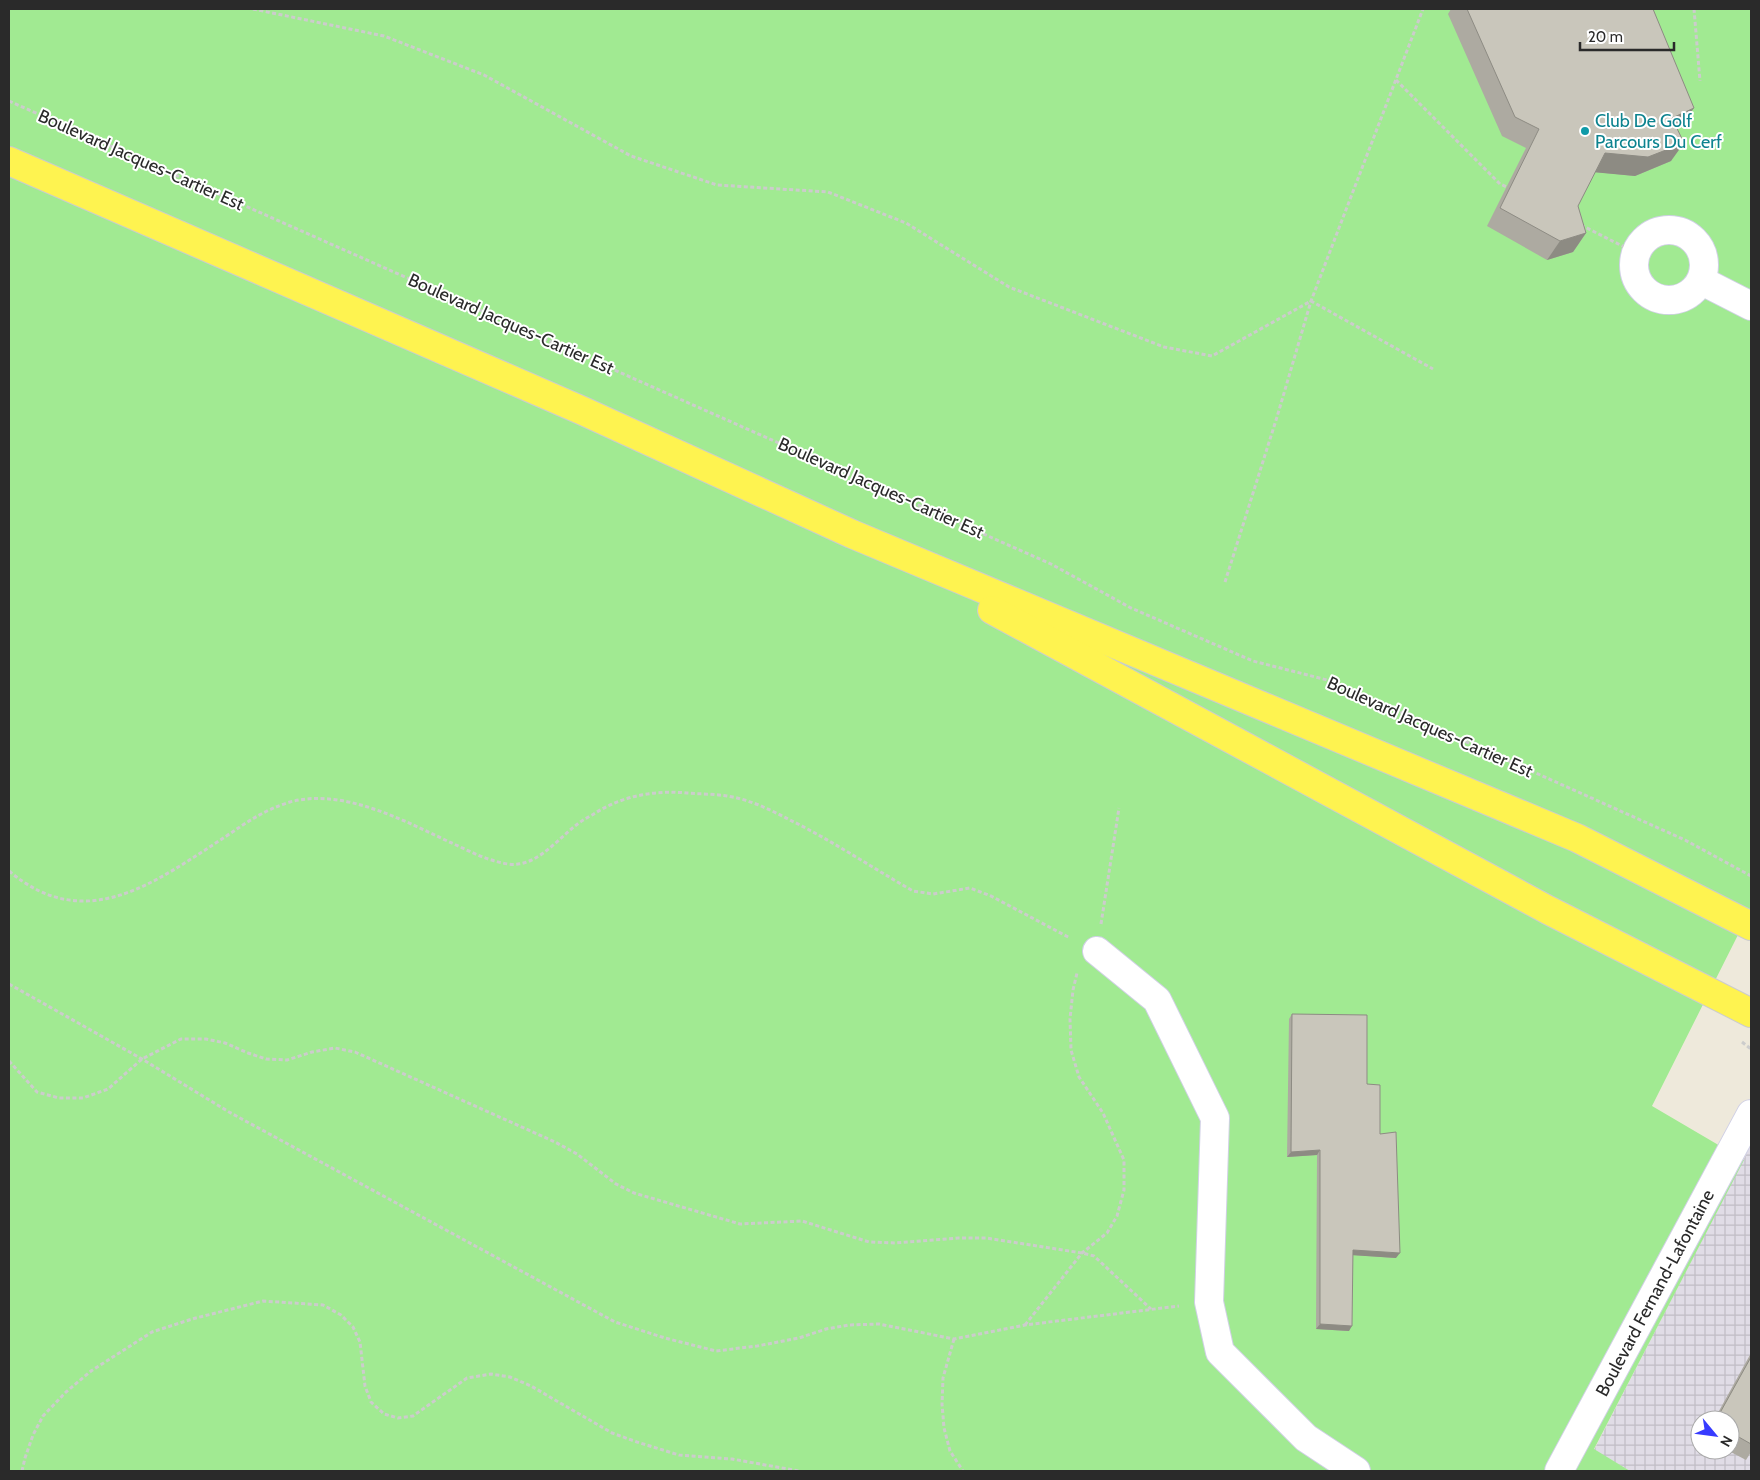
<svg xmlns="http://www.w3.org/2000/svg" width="1760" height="1480" font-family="Cabin,sans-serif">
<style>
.industrial{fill:url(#industrial-grid);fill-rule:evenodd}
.grass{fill:#a1ea92}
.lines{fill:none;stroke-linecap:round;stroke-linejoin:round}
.minor-casing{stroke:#d0d0e5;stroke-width:30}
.major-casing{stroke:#ccc;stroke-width:30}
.path{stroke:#ccc;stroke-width:3;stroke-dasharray:4 2.5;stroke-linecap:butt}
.minor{stroke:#fff;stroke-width:28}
.major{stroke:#fef350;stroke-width:28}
.wall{fill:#adaaa1}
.shaded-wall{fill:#8d8b83}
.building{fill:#c9c6bb;stroke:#8d8b83}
.culture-dot{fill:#0f9aa8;stroke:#fff;stroke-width:2}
.labels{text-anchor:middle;stroke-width:4;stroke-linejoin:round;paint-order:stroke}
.culture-label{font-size:18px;fill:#0d838f;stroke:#fff;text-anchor:start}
.street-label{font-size:18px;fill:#2a2a2a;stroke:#fff}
</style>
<defs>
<pattern id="industrial-grid" width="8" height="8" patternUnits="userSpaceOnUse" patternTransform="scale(1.25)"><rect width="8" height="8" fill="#e0dce6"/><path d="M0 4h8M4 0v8" fill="none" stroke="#c0bdc5"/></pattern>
</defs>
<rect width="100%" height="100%" fill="#eee9db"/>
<path class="industrial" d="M1751 1145V1471H1630L1594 1450ZM1700 1420H1730V1450H1700Z"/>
<path class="grass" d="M9 9H1751V909L1652 1106 1744 1160 1594 1449 1630 1471H9Z"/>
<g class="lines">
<g class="minor-casing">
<g id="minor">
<circle cx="1669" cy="265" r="35"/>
<path d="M1702 281 1751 306"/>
<path d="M1097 951 1157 1000 1215 1118 1209 1302 1220 1352 1306 1438 1356 1471"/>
<path d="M1559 1471 1751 1114"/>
</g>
</g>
<g class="major-casing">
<g id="major">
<path d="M9 161 583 411 852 534 1577 838 1751 926"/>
<path d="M992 610 1548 910 1751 1013"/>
</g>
</g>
<g class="path">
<path d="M253 9 384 36 484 75 631 156 717 185 828 192 906 223 1009 287 1164 347 1212 356 1311 301 1433 369"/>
<path d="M1694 9 1700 81"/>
<path d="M1396 80 1500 184 1509 188"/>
<path d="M9 101 1051 564 1131 608 1253 661 1331 681 1685 840 1751 876"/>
<path d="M1581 225 1636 253"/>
<path d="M1225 582 1277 417 1311 301 1423 9"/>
<path d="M9 871C86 936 155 882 225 837 247 822 264 810 290 802 345 787 408 823 456 845 473 853 489 861 508 864 535 868 556 841 575 826 580 822 586 818 592 815 621 796 653 790 687 793 700 794 714 794 727 796 748 799 769 809 788 819 831 840 871 867 913 891L933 894 970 888 991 896 1070 938"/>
<path d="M1101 924 1119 808"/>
<path d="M9 984 142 1059 229 1112 615 1322 665 1338 716 1351 757 1346 799 1338 826 1329 849 1325 879 1324 954 1339 1025 1325 1179 1306"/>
<path d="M1742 1042 1751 1049"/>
<path d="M9 1061 37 1092 59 1098H83L108 1089 142 1059 181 1039H206L225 1043 248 1053 266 1059 287 1060 312 1052 335 1048 355 1052 555 1142 577 1154 616 1184 634 1193 740 1224 802 1221 869 1242 895 1243 958 1238H986L1082 1253 1094 1256 1151 1309"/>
<path d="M1025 1325 1082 1253 1107 1233 1117 1216 1124 1190V1160L1103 1113 1079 1077 1071 1050 1070 1019 1073 990 1077 973"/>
<path d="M954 1339 943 1378 942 1404 944 1428 950 1451 963 1471"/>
<path d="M22 1471 25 1458 33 1435 43 1416 66 1392 91 1371 152 1332 192 1319 263 1301 323 1305 341 1315 353 1327 360 1342 365 1386 371 1402 384 1414 398 1418 413 1416 467 1378 491 1374 510 1377 531 1386 612 1433 637 1442 679 1455 732 1459 799 1471"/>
</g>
<use href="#minor" class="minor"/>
<use href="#major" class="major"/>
</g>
<g class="wall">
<path d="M1451 9H1653L1681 126 1677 128 1671 161 1635 176 1595 172 1578 206 1586 233 1573 252 1547 260 1487 226 1526 148 1502 136 1448 14Z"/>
<path d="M1292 1014 1367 1084 1380 1134 1396 1258 1353 1255 1349 1331 1316 1329 1317 1155 1287 1157 1289 1019Z"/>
<path d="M1751 1353V1452L1746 1460 1727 1450H1730V1420H1714Z"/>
</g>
<g class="shaded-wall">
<path d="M1694 108 1681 126 1659 136 1672 118Z"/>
<path d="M1684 143 1671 161 1635 176 1592 172 1605 153Z"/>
<path d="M1586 233 1573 252 1547 260 1560 241Z"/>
<path d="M1320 1150 1317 1155 1287 1157 1291 1152Z"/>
<path d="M1353 1250 1400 1253 1396 1258 1350 1255Z"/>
<path d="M1320 1324 1352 1326 1349 1331 1316 1329Z"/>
</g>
<g class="building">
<path d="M1467 9H1653L1694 108 1672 118 1684 143 1648 157 1605 153 1578 206 1586 233 1560 241 1500 208 1539 129 1515 117Z"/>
<path d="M1292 1014 1367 1015V1084L1380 1085V1134L1396 1132 1400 1253 1353 1250 1352 1326 1320 1324V1150L1291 1152Z"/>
<path d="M1751 1357V1444L1730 1432V1420H1716Z"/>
</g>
<circle class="culture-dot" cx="1585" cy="131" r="5"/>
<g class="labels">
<g class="culture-label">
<text x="1595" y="127">Club De Golf<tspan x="1595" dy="21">Parcours Du Cerf</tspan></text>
</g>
<g class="street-label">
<text transform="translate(141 160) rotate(24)" y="6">Boulevard Jacques-Cartier Est</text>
<text transform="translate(511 324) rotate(24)" y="6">Boulevard Jacques-Cartier Est</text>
<text transform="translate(881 488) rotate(24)" y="6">Boulevard Jacques-Cartier Est</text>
<text transform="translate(1430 727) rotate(24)" y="6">Boulevard Jacques-Cartier Est</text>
<text transform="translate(1655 1293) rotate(-62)" y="6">Boulevard Fernand-Lafontaine</text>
</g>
</g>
<rect width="1760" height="1480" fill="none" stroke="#2a2a2a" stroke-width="20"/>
<g transform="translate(1715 1435) rotate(119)"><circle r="24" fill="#ffffff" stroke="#aaaaaa"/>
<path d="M0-4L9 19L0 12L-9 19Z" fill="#373bff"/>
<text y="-8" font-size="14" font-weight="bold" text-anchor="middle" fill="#2a2a2a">N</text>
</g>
<path d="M1580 42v8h94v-8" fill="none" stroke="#2a2a2a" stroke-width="2.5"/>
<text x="1588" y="42" font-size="15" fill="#2a2a2a" stroke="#ffffff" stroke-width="4" paint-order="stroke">20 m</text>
</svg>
